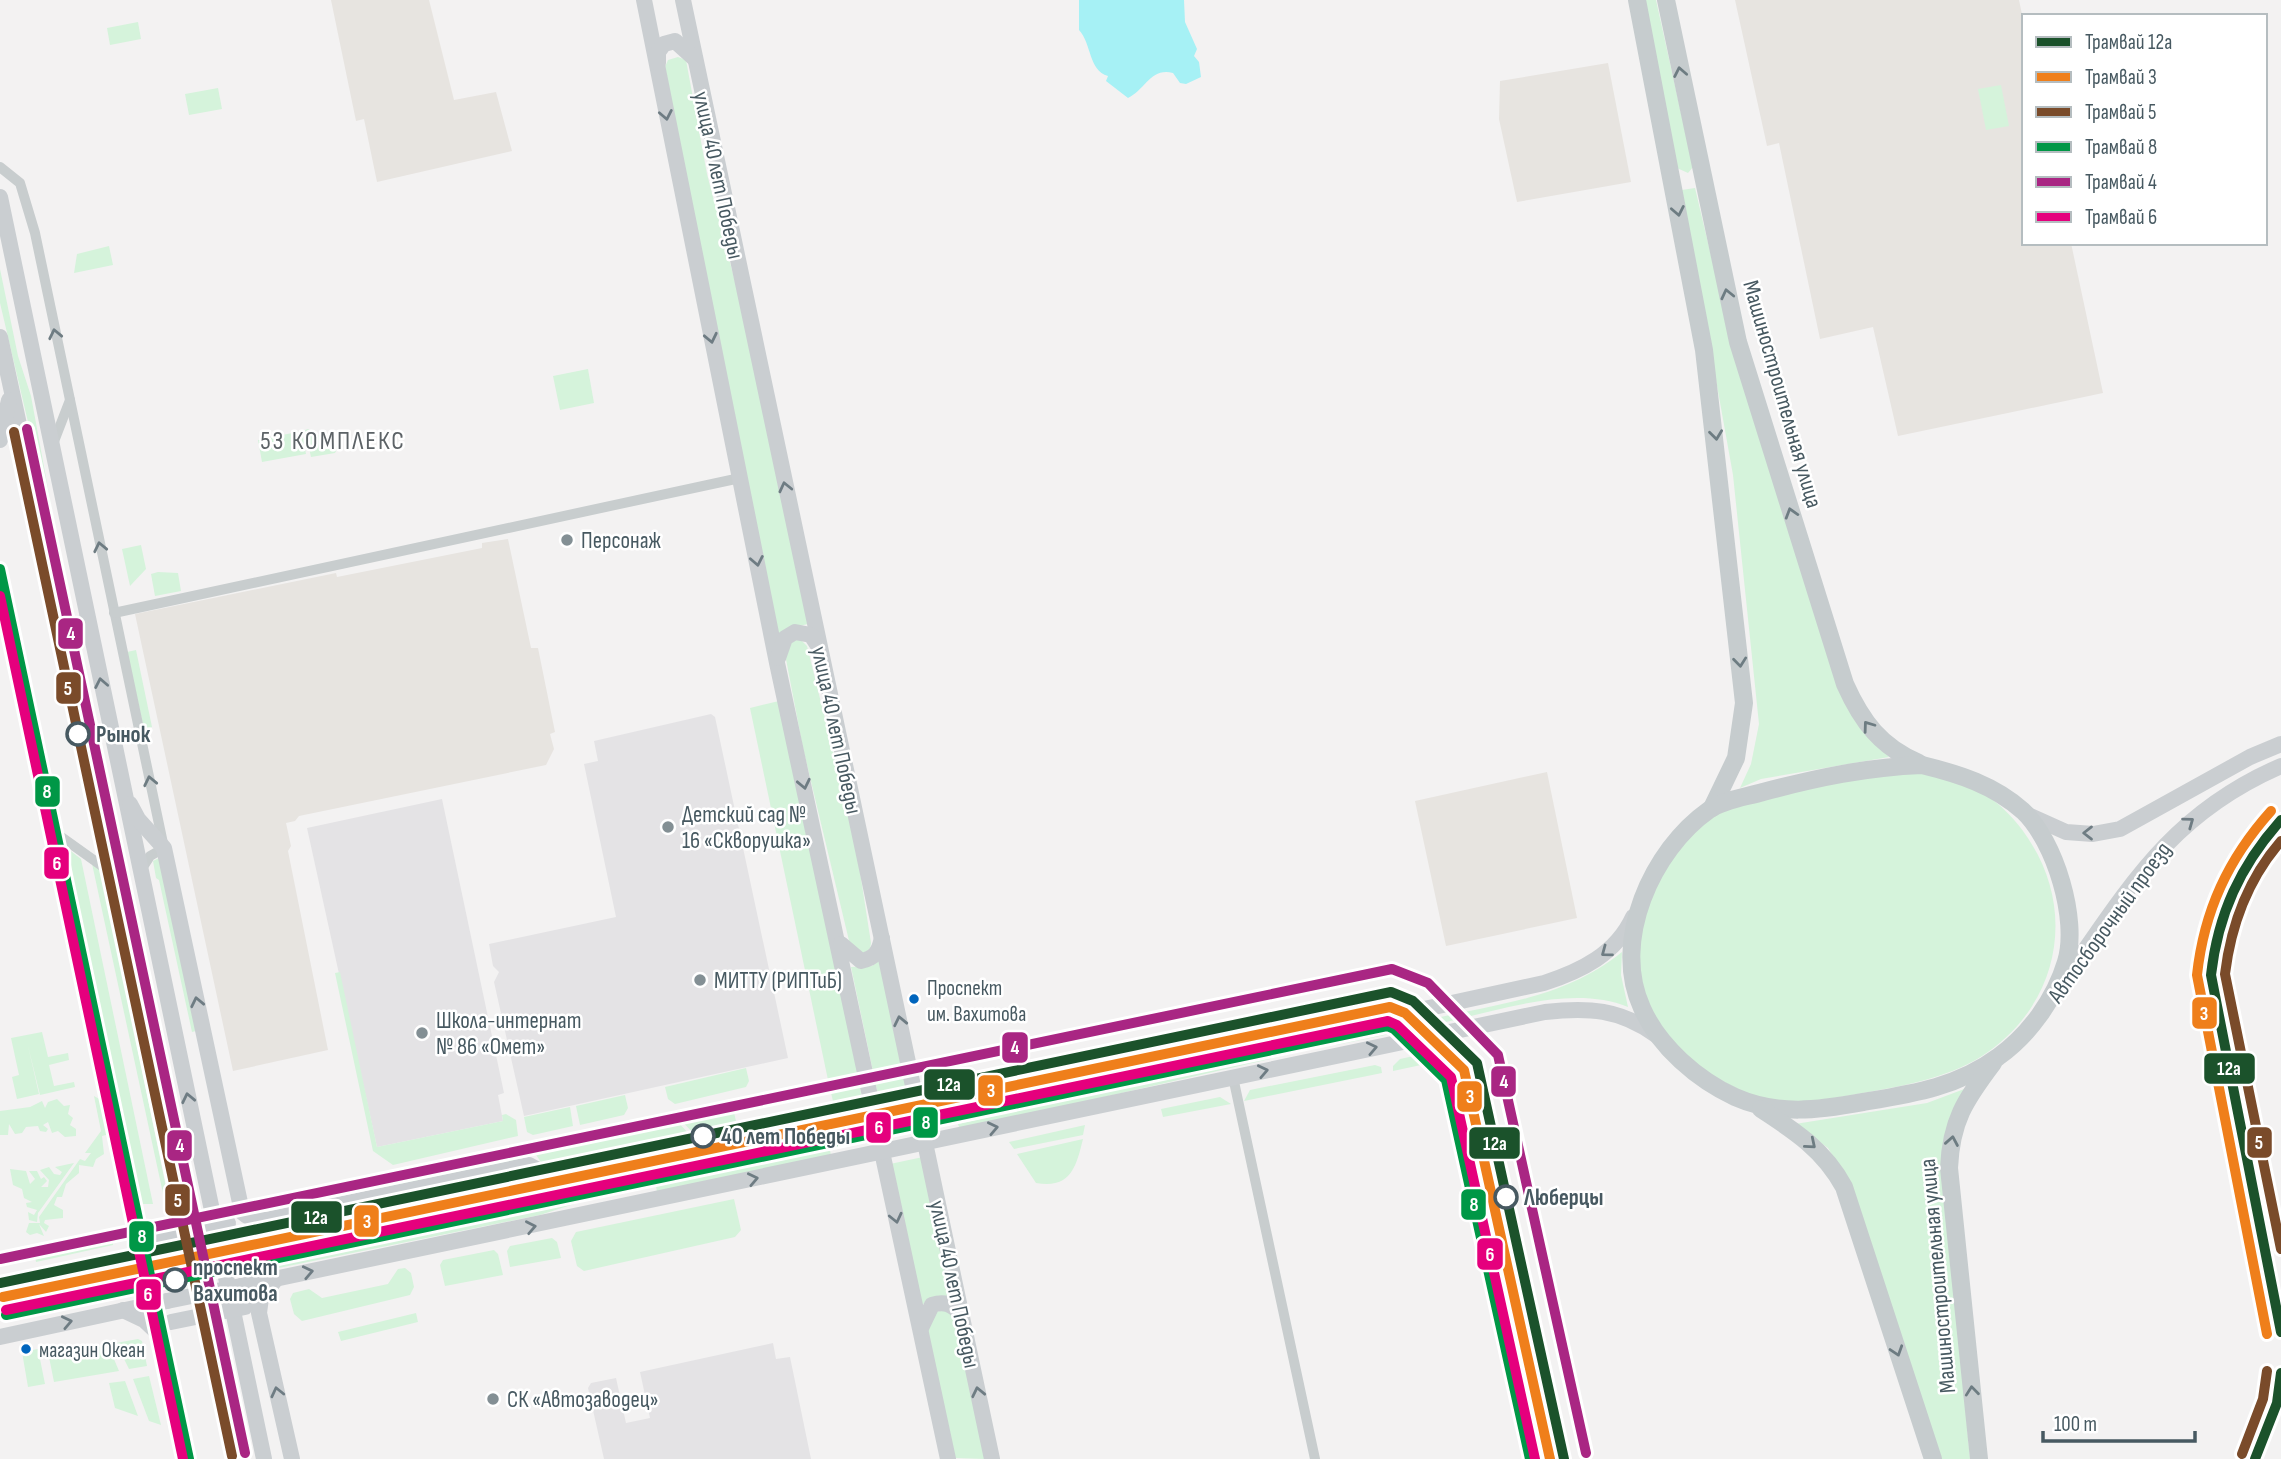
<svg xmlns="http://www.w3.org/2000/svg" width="2281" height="1459" font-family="'Sofia Sans Condensed',sans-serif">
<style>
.commercial{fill:#e7e4e0}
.education{fill:#e4e3e5}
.green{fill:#d5f3db}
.water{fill:#a6f1f5}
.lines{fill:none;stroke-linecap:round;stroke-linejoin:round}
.street{stroke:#c8cdce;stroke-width:10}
.secondary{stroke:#caced1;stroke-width:16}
.primary{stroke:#c6ccce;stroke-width:18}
.secondary-bridge{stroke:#caced1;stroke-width:16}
.tram-1-casing{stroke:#fff;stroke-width:16}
.tram-2-casing{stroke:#fff;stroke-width:16}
.tram-3-casing{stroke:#fff;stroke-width:16}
.tram-4-casing{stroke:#fff;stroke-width:16}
.tram-5-casing{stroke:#fff;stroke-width:16}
.tram-6-casing{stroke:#fff;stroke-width:16}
.tram-1{stroke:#1b522b;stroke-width:10}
.tram-2{stroke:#ef7f1b;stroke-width:10}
.tram-3{stroke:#7a4b2a;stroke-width:10}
.tram-4{stroke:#009746;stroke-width:10}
.tram-5{stroke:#a92683;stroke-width:10}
.tram-6{stroke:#e5007d;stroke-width:10}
.oneway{stroke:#6d7c82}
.oneway2{stroke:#6e7c83}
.oneway3{stroke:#6e7c82}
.poi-dot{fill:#838f94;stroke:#fff;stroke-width:2.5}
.stop-dot{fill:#fff;stroke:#475961;stroke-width:3.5}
.bus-dot{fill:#0065bd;stroke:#fff;stroke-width:2.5}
.labels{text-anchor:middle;stroke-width:5;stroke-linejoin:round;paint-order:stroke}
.bus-label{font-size:21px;fill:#475961;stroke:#fff;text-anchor:start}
.street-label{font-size:23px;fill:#475961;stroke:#fff}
.poi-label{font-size:23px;fill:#475961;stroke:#fff;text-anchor:start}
.stop-label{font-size:23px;font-weight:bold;fill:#475961;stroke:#fff;text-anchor:start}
.quarter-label{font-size:26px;letter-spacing:2px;fill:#5d6367;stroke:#fff}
.line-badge{stroke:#fff;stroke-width:2.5}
.badge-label{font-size:19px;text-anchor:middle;font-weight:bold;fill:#fff}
</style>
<rect width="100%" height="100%" fill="#f3f2f2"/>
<g class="commercial">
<path d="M331 0H429L454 100 496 92 512 151 377 182 364 119 356 121Z"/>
<path d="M1735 0H2019L2024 24V243H2071L2103 393 1898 436 1873 327 1820 339 1779 143 1767 146Z"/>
<path d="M1608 63 1631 182 1517 202 1499 119 1500 81Z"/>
<path d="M508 539 531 648H538L555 732 550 734 554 749 546 765 299 816 295 821 286 823 291 846 288 851 328 1050 233 1071 135 614 336 573 337 577 482 548V543Z"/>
<path d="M1547 772 1577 918 1446 946 1415 801Z"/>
</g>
<g class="education">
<path d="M711 714 715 717 788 1058 524 1116 494 982 499 972 493 966 489 944 616 917 584 764 598 761 594 741Z"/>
<path d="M442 799 504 1093 498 1095 503 1121 377 1147 307 828Z"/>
<path d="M773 1343 776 1359 790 1357 811 1459H604L588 1388 591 1383 616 1378 626 1423 650 1418 640 1372Z"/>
</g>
<g class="green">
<path d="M1641 0H1656L1693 167 1688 173 1677 168Z"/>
<path d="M138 22 141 39 110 45 107 28Z"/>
<path d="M678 57 686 60 707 174 739 297 808 624 786 629 777 635 665 67 668 60Z"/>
<path d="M2001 85 2009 126 1986 130 1978 89Z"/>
<path d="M218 88 222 109 189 115 185 94Z"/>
<path d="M1695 188 1732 344 1861 728 1889 757 1761 779 1740 788 1751 764 1759 724 1733 475 1709 341 1675 191Z"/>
<path d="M109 246 113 265 74 273 77 254Z"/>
<path d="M0 269 18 356 31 396 56 532 197 1195H193L36 456 0 303Z"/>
<path d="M588 369 594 403 560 410 553 376Z"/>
<path d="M308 429 338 447 335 453 311 457 305 430Z"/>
<path d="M302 431 306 454 262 462 258 440Z"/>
<path d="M141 545 146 569 130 586 122 549Z"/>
<path d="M158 572 178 573 181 591 155 596 151 574Z"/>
<path d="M800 639 807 646 855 840 871 943 870 949 862 954 851 949 803 748 785 654 789 643Z"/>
<path d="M136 650 152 727 144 729 127 652Z"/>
<path d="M779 701 858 1073 828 1080 750 708Z"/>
<path d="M1920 772C1936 777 1956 779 1972 787 1996 798 2018 821 2031 843 2078 918 2055 1009 1982 1056 1946 1079 1898 1087 1857 1094 1818 1101 1776 1108 1740 1090 1713 1077 1688 1061 1668 1038 1609 971 1649 851 1722 812 1774 785 1862 777 1920 772Z"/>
<path d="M58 841 81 859 153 1204H136Z"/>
<path d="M159 858 200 1030 192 1032 159 880 156 878 153 861Z"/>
<path d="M91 859 100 866 174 1226H170Z"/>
<path d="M1622 952 1621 975 1628 1007C1572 984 1498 1011 1441 1023L1436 1018C1504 1003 1566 997 1622 952Z"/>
<path d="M880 960 907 1088 878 1095 851 967 872 966Z"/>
<path d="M340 972 377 1147 503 1121 502 1115 506 1114 516 1120 518 1136 393 1165 373 1151 335 973Z"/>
<path d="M1424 1021 1429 1026 1336 1045 1335 1039Z"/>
<path d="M42 1032 48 1057 68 1053 69 1060 49 1065 54 1086 74 1082 75 1087 40 1095 28 1046 39 1094 17 1099 12 1077 19 1075 11 1038Z"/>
<path d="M1312 1045 1313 1049 960 1130 958 1124Z"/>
<path d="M1450 1048 1455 1052 1435 1062 1393 1071V1066L1400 1059Z"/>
<path d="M1375 1065 1381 1067 1382 1073 1244 1101 1250 1090Z"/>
<path d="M746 1068 749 1081 746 1087 675 1104 668 1099 665 1087Z"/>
<path d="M859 1082C864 1105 862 1117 838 1124L830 1088Z"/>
<path d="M1967 1088 1949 1119 1942 1150 1970 1459H1942L1850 1185 1828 1148 1795 1124 1927 1103Z"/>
<path d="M625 1095 628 1108 624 1115 580 1125 576 1106Z"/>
<path d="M94 1096 103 1101 110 1134 102 1136 104 1154 96 1159 93 1167 79 1165V1173L66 1184 62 1197H57L54 1205 63 1210V1218L45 1220 44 1223 49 1226 46 1232 39 1224 44 1236 37 1233 30 1235 26 1232 29 1223H40L39 1217 80 1159 85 1161 91 1153H85L101 1131Z"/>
<path d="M1220 1097 1231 1104 1163 1117 1161 1109Z"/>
<path d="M57 1099 64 1106 70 1105 68 1114 73 1118 70 1125 76 1129V1136L65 1137 58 1131 52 1133 48 1122 43 1125 48 1129 46 1132 40 1131 38 1126 26 1127 22 1133 15 1134 9 1124 8 1135H0V1111L30 1107 42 1101 45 1108 48 1102Z"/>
<path d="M732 1103 737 1126 695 1135 676 1115Z"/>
<path d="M570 1107 573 1126 533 1135 527 1132 524 1117Z"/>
<path d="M672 1116 692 1137 545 1168 532 1149 535 1145Z"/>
<path d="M1085 1125 1083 1135 1014 1149 1009 1142Z"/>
<path d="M1083 1139C1076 1167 1071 1189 1036 1183L1017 1154Z"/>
<path d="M522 1146V1155L518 1162 375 1191 372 1181 376 1177Z"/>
<path d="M830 1150 831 1156 657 1192 656 1186Z"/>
<path d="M923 1157 952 1299 925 1302 922 1306 890 1164Z"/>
<path d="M74 1163 38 1213 37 1222 29 1220 28 1212 34 1215 37 1210 27 1207 26 1203 32 1202 24 1198 22 1189 13 1185 10 1169 26 1171 30 1184 35 1179 29 1171H37L41 1179 44 1177 47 1181 41 1187H48L49 1180 40 1170 49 1167 54 1174 60 1175 62 1172 55 1167Z"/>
<path d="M527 1178 541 1187 332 1231 346 1216Z"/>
<path d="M734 1199 741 1230 735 1237 584 1271 577 1266 571 1241 576 1232Z"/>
<path d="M577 1203 540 1215 244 1275 243 1270Z"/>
<path d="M328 1220 312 1234 240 1249 238 1239Z"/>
<path d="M114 1231 113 1245 36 1262 35 1256 47 1253 46 1246Z"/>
<path d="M552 1238 557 1242 561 1258 510 1267 507 1251 510 1246Z"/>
<path d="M494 1250 498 1254 503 1275 445 1286 440 1265 443 1260Z"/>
<path d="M131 1262 122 1274 64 1286 63 1277Z"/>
<path d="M405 1268 411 1273 414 1287 410 1295 302 1321 294 1314 290 1299 293 1293 309 1289 322 1298 388 1284 398 1269Z"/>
<path d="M947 1310 955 1319 985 1459 955 1458 926 1328 934 1312Z"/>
<path d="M416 1313 418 1322 341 1341 338 1332Z"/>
<path d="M138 1339 142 1341 147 1366 129 1369 116 1343Z"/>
<path d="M108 1345 119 1371 54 1382 49 1357Z"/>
<path d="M38 1349 45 1384 28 1387 22 1352Z"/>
<path d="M149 1376 161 1425 149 1421 133 1379Z"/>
<path d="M125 1381 138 1416 115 1408 109 1383Z"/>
</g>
<path class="water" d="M1079 0H1184L1185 22 1197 49 1194 56 1199 62 1201 77 1186 84 1180 83 1173 73C1151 67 1145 90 1128 98L1106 81 1108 76C1088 70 1092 44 1079 30Z"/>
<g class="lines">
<g class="street">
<path d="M0 167 20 183 35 233 164 848 150 856 141 870"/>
<path d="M53 444 70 400"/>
<path d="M114 613 740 478"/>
<path d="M53 831 116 876"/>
<path d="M1233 1077 1315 1459"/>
</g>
<g class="secondary">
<path d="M644 0 777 663 948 1459"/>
<path d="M683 0 992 1459"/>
<path d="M658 63V52L664 44 675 41 695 59"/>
<path d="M0 197 264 1459"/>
<path d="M0 337 186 1194 240 1459"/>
<path d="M0 440 9 400"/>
<path d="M0 584 135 1212 143 1278"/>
<path d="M778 658 785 638 795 632 811 635 819 647"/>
<path d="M130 804 138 819 164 848 242 1212C253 1222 263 1221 276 1218L529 1165 571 1189"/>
<path d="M2026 814 2066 832 2093 834 2120 829 2250 757 2281 744"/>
<path d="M841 944 861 961C875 958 879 952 882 938"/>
<path d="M2062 983C2128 889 2170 814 2281 766"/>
<path d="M235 1258 959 1110 1544 983C1581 971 1616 954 1633 917"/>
<path d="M276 1279 261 1298 259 1313 292 1459"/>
<path d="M241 1286 1545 1012C1588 1007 1620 1009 1656 1035"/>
<path d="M0 1308 151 1276"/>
<path d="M123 1310 144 1320 161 1336 186 1459"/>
<path d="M921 1328 932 1305C945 1301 951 1304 961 1314"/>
<path d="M0 1337 167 1301"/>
</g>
<g class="primary">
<path d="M1637 0 1704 350 1744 703 1736 758 1712 808"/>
<path d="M1666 0 1738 342 1845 684C1862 722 1881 747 1919 763"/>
<path d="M1922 765C1959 774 1994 785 2023 811 2055 841 2079 920 2066 962 2055 999 2029 1035 1998 1057 1958 1087 1911 1094 1863 1102 1819 1110 1778 1116 1735 1097 1698 1080 1659 1047 1642 1008 1611 941 1652 850 1709 810 1723 800 1746 797 1763 792 1816 778 1867 767 1922 765Z"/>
<path d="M1761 1109C1795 1131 1824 1150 1844 1187L1933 1459"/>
<path d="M1979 1459 1949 1168C1951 1121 1965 1100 1993 1063"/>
</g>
<g class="secondary-bridge">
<path d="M150 1239 228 1223"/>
<path d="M161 1274 235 1258"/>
<path d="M167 1301 241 1286"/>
<path d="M171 1322 245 1307"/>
</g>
<g class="tram-1-casing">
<g id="tram-1">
<path d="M2281 820C2240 866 2218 914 2211 975L2281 1332"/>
<path d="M0 1283 1391 992 1413 1001 1477 1063 1564 1459"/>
<path d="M2255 1459 2277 1403 2281 1373"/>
</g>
</g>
<g class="tram-2-casing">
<g id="tram-2">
<path d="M3 1297 1390 1007 1405 1013 1464 1070 1550 1459"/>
<path d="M2267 1334 2197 975C2204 911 2228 859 2271 811"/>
</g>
</g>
<g class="tram-3-casing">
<g id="tram-3">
<path d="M14 432 232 1456"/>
<path d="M2281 841C2248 879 2231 925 2225 974L2281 1249"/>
<path d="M2242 1454 2263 1399 2267 1371"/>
</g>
</g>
<g class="tram-4-casing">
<g id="tram-4">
<path d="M0 569 189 1459"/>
<path d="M6 1315 1387 1026 1394 1029 1446 1080 1530 1459"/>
</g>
</g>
<g class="tram-5-casing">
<g id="tram-5">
<path d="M27 429 245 1453"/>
<path d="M0 1259 1392 969 1428 983 1498 1055 1586 1453"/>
</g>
</g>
<g class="tram-6-casing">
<g id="tram-6">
<path d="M0 596 183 1459"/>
<path d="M6 1310 1388 1021 1397 1025 1451 1077 1535 1459"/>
</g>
</g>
<use href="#tram-1" class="tram-1"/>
<use href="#tram-2" class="tram-2"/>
<use href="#tram-3" class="tram-3"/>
<use href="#tram-4" class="tram-4"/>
<use href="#tram-5" class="tram-5"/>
<use href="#tram-6" class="tram-6"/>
</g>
<defs><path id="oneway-chevron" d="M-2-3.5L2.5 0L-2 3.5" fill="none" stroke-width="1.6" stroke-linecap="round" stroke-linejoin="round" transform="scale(1.75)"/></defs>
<g class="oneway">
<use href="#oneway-chevron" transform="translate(1680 72) rotate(-101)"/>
<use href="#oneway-chevron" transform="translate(1678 211) rotate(79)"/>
<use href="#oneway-chevron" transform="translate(1727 294) rotate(-103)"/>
<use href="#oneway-chevron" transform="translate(1716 435) rotate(83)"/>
<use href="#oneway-chevron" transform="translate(1791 513) rotate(-107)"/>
<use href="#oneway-chevron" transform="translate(1740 662) rotate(84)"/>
<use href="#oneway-chevron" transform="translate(1868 726) rotate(-126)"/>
<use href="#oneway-chevron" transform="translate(1952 1141) rotate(-80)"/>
<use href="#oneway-chevron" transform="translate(1811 1144) rotate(40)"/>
<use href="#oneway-chevron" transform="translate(1897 1351) rotate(72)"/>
<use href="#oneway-chevron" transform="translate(1972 1391) rotate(-96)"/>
</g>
<g class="oneway2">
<use href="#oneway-chevron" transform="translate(666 115) rotate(79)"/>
<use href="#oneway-chevron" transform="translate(711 338) rotate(78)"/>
<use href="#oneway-chevron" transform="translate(785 487) rotate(-103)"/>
<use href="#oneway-chevron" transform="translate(757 561) rotate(79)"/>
<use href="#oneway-chevron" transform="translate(101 683) rotate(-101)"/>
<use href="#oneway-chevron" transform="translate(804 784) rotate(78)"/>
<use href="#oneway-chevron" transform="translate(2189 822) rotate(-36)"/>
<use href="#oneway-chevron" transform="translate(2088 833) rotate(-180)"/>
<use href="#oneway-chevron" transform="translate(1606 952) rotate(143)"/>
<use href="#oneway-chevron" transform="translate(197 1002) rotate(-102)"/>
<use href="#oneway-chevron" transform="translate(900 1021) rotate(-102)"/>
<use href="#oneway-chevron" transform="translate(1372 1048) rotate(-12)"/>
<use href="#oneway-chevron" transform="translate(1263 1071) rotate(-12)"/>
<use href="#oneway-chevron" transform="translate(188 1098) rotate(-102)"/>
<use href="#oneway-chevron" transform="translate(993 1128) rotate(-12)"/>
<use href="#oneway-chevron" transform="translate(753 1179) rotate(-12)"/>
<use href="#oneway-chevron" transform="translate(896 1218) rotate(77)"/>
<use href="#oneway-chevron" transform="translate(531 1227) rotate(-11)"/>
<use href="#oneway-chevron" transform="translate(308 1272) rotate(-12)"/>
<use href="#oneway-chevron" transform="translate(67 1322) rotate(-12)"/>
<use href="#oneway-chevron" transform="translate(277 1392) rotate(-103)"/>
<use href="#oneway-chevron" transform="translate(978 1392) rotate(-102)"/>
</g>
<g class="oneway3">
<use href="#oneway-chevron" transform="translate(55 334) rotate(-102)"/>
<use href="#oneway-chevron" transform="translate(100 547) rotate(-102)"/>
<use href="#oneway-chevron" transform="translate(150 781) rotate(-102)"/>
</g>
<g class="poi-dot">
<circle cx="567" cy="540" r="7"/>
<circle cx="668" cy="827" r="7"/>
<circle cx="700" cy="980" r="7"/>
<circle cx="422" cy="1033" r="7"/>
<circle cx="493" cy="1399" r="7"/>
</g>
<g class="stop-dot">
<circle cx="78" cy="734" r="11"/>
<circle cx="703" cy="1136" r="11"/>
<circle cx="1506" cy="1197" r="11"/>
<circle cx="175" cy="1280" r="11"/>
</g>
<g class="bus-dot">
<circle cx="914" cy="999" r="6"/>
<circle cx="26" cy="1349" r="6"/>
</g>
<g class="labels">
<g class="bus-label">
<text x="927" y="995">Проспект<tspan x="927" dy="26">им. Вахитова</tspan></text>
<text x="39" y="1357">магазин Океан</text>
</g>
<g class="street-label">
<text transform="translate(719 175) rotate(78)" y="8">улица 40 лет Победы</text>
<text transform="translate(1783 394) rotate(74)" y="8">Машиностроительная улица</text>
<text transform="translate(837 730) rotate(78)" y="8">улица 40 лет Победы</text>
<text transform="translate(2109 922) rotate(-54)" y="8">Автосборочный проезд</text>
<text transform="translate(1937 1276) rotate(-95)" y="8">Машиностроительная улица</text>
<text transform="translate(955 1284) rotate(78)" y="8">улица 40 лет Победы</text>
</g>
<g class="poi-label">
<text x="581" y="548">Персонаж</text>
<text x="682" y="822">Детский сад №<tspan x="682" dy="26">16 «Скворушка»</tspan></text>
<text x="714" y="988">МИТТУ (РИПТиБ)</text>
<text x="436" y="1028">Школа-интернат<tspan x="436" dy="26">№ 86 «Омет»</tspan></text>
<text x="507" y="1407">СК «Автозаводец»</text>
</g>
<g class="stop-label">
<text x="96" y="742">Рынок</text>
<text x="721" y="1144">40 лет Победы</text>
<text x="1524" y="1205">Люберцы</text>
<text x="193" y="1275">проспект<tspan x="193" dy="26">Вахитова</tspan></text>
</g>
<g class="quarter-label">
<text x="333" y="449">53 КОМПЛЕКС</text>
</g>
</g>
<g class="line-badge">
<rect x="57" y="617" width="27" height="33" rx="7" fill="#a92683"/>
<rect x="55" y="671" width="27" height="34" rx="7" fill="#7a4b2a"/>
<rect x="34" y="775" width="27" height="33" rx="7" fill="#009746"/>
<rect x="43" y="846" width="27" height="34" rx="7" fill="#e5007d"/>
<rect x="2191" y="996" width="27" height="34" rx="7" fill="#ef7f1b"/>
<rect x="1001" y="1031" width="28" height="33" rx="7" fill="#a92683"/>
<rect x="2203" y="1052" width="53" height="33" rx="7" fill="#1b522b"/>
<rect x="1490" y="1065" width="27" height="33" rx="7" fill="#a92683"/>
<rect x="923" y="1068" width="53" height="33" rx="7" fill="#1b522b"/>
<rect x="977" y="1074" width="27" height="33" rx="7" fill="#ef7f1b"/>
<rect x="1456" y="1080" width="27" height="33" rx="7" fill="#ef7f1b"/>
<rect x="912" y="1106" width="27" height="33" rx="7" fill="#009746"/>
<rect x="865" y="1111" width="27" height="33" rx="7" fill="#e5007d"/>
<rect x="2246" y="1126" width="27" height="33" rx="7" fill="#7a4b2a"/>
<rect x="1468" y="1126" width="53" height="34" rx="7" fill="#1b522b"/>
<rect x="166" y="1129" width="27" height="33" rx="7" fill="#a92683"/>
<rect x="164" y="1183" width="27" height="34" rx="7" fill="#7a4b2a"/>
<rect x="1460" y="1188" width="27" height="33" rx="7" fill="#009746"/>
<rect x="290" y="1200" width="53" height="34" rx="7" fill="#1b522b"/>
<rect x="353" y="1204" width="27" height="34" rx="7" fill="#ef7f1b"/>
<rect x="128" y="1220" width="27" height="33" rx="7" fill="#009746"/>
<rect x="1476" y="1237" width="28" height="34" rx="7" fill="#e5007d"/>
<rect x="135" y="1278" width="27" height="33" rx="7" fill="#e5007d"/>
</g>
<g class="badge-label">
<text x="71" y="640">4</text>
<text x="68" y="695">5</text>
<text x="47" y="798">8</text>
<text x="57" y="870">6</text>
<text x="2204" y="1020">3</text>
<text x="1015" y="1054">4</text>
<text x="2229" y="1075">12а</text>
<text x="1504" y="1088">4</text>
<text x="949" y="1091">12а</text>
<text x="991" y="1097">3</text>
<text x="1470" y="1103">3</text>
<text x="926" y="1129">8</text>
<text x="879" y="1134">6</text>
<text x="2259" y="1149">5</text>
<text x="1495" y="1150">12а</text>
<text x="180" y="1152">4</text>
<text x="178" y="1207">5</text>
<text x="1474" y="1211">8</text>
<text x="316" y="1224">12а</text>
<text x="367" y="1228">3</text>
<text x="142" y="1243">8</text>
<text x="1490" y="1261">6</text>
<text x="148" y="1301">6</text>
</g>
<rect x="2022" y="14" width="245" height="231" fill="#ffffff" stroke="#b5bdc0" stroke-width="2"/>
<rect x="2036" y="37" width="35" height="10" fill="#1b522b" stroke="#b5bdc0" stroke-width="2"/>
<text x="2085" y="49" font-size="21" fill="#475961">Трамвай 12а</text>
<rect x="2036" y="72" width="35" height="10" fill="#ef7f1b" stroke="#b5bdc0" stroke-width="2"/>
<text x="2085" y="84" font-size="21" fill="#475961">Трамвай 3</text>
<rect x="2036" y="107" width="35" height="10" fill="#7a4b2a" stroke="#b5bdc0" stroke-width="2"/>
<text x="2085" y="119" font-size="21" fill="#475961">Трамвай 5</text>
<rect x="2036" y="142" width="35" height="10" fill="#009746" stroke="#b5bdc0" stroke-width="2"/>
<text x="2085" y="154" font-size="21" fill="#475961">Трамвай 8</text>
<rect x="2036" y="177" width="35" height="10" fill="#a92683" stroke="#b5bdc0" stroke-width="2"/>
<text x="2085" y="189" font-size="21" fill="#475961">Трамвай 4</text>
<rect x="2036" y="212" width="35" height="10" fill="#e5007d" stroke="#b5bdc0" stroke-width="2"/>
<text x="2085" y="224" font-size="21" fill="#475961">Трамвай 6</text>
<path d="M2043 1431v10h152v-10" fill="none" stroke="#475961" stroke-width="3.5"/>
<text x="2054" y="1431" font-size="21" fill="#475961" stroke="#ffffff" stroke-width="5" paint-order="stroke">100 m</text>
</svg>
